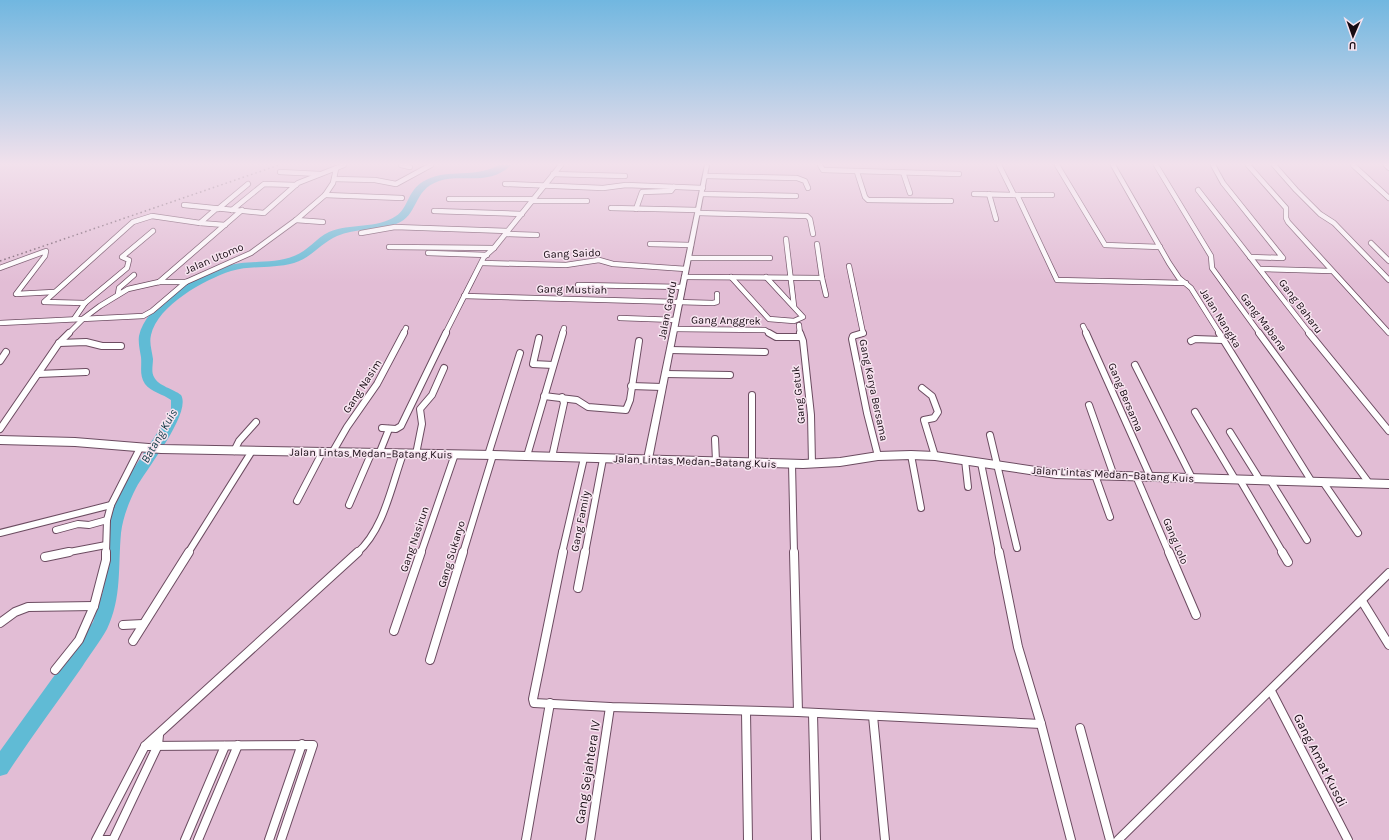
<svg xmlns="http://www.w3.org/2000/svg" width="1389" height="840" font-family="Karla,sans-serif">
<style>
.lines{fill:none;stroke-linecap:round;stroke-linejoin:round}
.river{fill:#60bbd5;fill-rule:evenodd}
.minor-far2-casing{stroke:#6c4c61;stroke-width:6}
.minor-far1-casing{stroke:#6c4c61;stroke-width:8}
.minor-casing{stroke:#6c4c61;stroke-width:10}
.tertiary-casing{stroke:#6c4c61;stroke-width:2}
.trunk-casing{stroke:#6c4c61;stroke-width:2}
.minor-far2{stroke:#fff;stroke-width:4.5}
.minor-far1{stroke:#fff;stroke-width:6}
.minor{stroke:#fff;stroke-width:8}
.tertiary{fill:#fff;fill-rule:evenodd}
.trunk{fill:#fff;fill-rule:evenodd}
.rail{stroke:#705968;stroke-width:1.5;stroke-dasharray:1.5 3;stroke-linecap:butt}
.labels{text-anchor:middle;stroke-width:3;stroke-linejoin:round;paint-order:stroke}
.street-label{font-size:11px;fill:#170b13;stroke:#f7e4f0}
.water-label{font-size:12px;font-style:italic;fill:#0d3843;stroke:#f7e4f0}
.near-street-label{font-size:13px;fill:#170b13;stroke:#f7e4f0}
</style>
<rect width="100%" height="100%" fill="#e2bdd5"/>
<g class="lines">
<path class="river" d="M499 165H511C489 187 461 173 439 181 412 190 419 216 396 224 377 231 355 228 337 236 321 243 311 258 294 263 273 269 252 265 231 271 204 280 158 305 151 335 149 343 152 351 153 359 153 365 151 372 154 377 158 386 174 389 181 395 192 413 146 469 136 488 129 502 123 517 121 533 118 566 122 598 107 629 100 642 90 654 82 667 57 703 31 737 7 774L0 776V751L93 622 103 591 107 532 112 509 126 480 167 418 171 409V400C163 394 151 392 145 384 139 375 142 367 141 357 140 351 138 343 139 336 146 304 194 277 223 267 246 259 272 265 294 256 308 251 316 238 329 232 350 223 377 229 396 216 409 208 407 189 426 180 450 168 473 179 499 165Z"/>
<g class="minor-far2-casing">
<g id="minor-far2">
<path d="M401 165 410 167"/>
<path d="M820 165 823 170 959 174"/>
<path d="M1057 165 1105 245 1160 247"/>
<path d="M1113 165 1169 263 1179 278 1191 288 1220 334"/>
<path d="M1156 165 1211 256 1212 268 1260 334"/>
<path d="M1213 165 1223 183 1283 258 1250 257"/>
<path d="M1248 165 1286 208V218L1288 222 1389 333"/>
<path d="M1274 165 1296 190 1320 214 1334 223 1389 280"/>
<path d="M1353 165 1389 198"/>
<path d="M1386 165 1389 168"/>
<path d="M280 172 320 174"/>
<path d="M857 172 865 197 868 200 951 201"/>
<path d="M903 172 910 193"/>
<path d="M553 174 625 176"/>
<path d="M706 176 797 178 805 181 808 188"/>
<path d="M334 179 375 180 396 184 431 165"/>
<path d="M505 184 603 188 626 185 703 188"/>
<path d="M1198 190 1310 334"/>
<path d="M702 194 796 196"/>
<path d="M974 194 1014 195 999 165"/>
<path d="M989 194 996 219"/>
<path d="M325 195 402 198"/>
<path d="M1014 195H1052"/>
<path d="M1017 195 1057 280 1186 283"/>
<path d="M449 199H534"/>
<path d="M532 201H587"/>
<path d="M184 205 264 213 298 183 344 165"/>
<path d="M611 208 698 210"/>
<path d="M218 209 248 184"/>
<path d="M636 209 642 192 671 191 674 187"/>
<path d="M232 210 264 184 296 185"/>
<path d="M434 211 522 214"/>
<path d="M698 213 807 216 810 219 813 234"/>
<path d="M296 220 323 222"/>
<path d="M200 223 225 225"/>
<path d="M361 233 395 227 508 231"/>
<path d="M506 234 537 235"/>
<path d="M786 239 794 306"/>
<path d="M1371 243 1389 261"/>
<path d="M650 244 691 245"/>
<path d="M817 244 822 278"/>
<path d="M389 247 494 248"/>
<path d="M428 253 487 255"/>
<path d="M689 258H770"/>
<path d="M482 263 566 265 599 260 613 264 686 269"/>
<path d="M849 266 863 333 861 334"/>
<path d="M0 268 46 251 45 256 16 294 54 292"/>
<path d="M1261 269 1331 271"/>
<path d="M684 277 822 278 826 295"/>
<path d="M731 277 769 319 794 321 803 317 766 277"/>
<path d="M159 282 242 210"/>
<path d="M578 285 683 287"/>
<path d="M118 294 119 288 134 275"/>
<path d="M464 296 713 303 717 302V294"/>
<path d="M85 303 44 302 133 222 152 216 200 223 216 209"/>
<path d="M620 318 676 320"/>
<path d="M74 319 85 303 127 268 129 260 122 257 153 231"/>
<path d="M0 323 143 316 152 311 186 282"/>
<path d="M799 325 800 334"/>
<path d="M1083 326 1087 334"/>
<path d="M674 329 765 330 771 334"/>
<path d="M68 334 84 318 100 306 128 289 159 282H186L251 253 296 220 325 195 333 183 336 169"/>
<path d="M403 334 406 328"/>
<path d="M445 334 484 257 494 248 561 165"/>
<path d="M562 334 564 328"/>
</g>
</g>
<g class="minor-far1-casing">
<g id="minor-far1">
<path d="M769 333 776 337H800"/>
<path d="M800 333 803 341 811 415 812 464"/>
<path d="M863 333 853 336 852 339 867 413 878 456"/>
<path d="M1086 333 1150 476"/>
<path d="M1219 333 1312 482"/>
<path d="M1259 333 1369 483"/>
<path d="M1309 333 1389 431"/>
<path d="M539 338 533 364 553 365"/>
<path d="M1191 341 1195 339 1223 340"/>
<path d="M59 343 86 342 102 346H121"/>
<path d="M670 350 765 352"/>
<path d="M0 361 6 352"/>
<path d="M1135 365 1192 478"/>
<path d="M38 374 86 372"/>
<path d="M665 374 730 375"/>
<path d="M631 386 662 387"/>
<path d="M922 388 932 396 938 412 934 418 924 420 935 456"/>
<path d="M752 395V462"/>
<path d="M544 396 577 400 588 407 626 410 630 400 639 341"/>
<path d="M1089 405 1114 476"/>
<path d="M1195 412 1235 479"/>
<path d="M382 428 396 429 401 426 446 333"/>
<path d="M0 429 59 343 69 333"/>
<path d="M1230 432 1260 480"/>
<path d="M990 435 1017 548"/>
<path d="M715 439 716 461"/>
<path d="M234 451 239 441 256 422"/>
<path d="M332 453 347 427 377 384 404 333"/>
<path d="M379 454 389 429"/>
<path d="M416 454 422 424 420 409 432 395 444 368"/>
<path d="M488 455 520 353"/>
<path d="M911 455 921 508"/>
<path d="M527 456 563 333"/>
<path d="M552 457 564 403 562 397"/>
<path d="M965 460 968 487"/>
<path d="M981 463 999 553"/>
<path d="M792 464 794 553"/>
<path d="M1095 475 1110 517"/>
<path d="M1136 476 1169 553"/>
<path d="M1240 480 1283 553"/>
<path d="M1270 480 1307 540"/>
<path d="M1323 482 1358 533"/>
<path d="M297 501 322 453"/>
<path d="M349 505 371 454"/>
<path d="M56 530 78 524 89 525 107 520"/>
<path d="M0 533 111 505"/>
<path d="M64 553 106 545"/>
<path d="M106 553 107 520 111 505 140 448"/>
<path d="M188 553 252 451"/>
<path d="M357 553C384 529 391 487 403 454"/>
<path d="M421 553 455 454"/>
<path d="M463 553 493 455"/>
<path d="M562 553 584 458"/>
<path d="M585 553 603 459"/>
</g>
</g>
<g class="minor-casing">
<g id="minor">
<path d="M563 552 533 699 534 703 610 707 798 712 1041 724"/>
<path d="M794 552 798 712"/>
<path d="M999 552 1018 647 1041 724 1071 840"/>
<path d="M1169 552 1196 615"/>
<path d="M1282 552 1288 562"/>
<path d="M45 557 69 552"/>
<path d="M578 588 585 552"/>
<path d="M1362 601 1389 645"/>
<path d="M0 623 15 612 28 607 94 606"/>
<path d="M123 625 143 624"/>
<path d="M394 631 421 552"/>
<path d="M133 641 189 552"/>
<path d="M430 660 463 552"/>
<path d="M55 670 79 640 94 606 106 560V552"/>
<path d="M1271 691 1348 840"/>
<path d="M746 712 748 840"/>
<path d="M813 714 816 840"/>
<path d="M873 716 885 840"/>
<path d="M1080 728 1110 840"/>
<path d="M145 746 313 745 281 840"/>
<path d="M96 840 145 746 358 552"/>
<path d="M97 840H113"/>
<path d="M113 840 158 745 159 735"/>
<path d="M185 840 225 746"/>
<path d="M198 840 238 745"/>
<path d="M269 840 302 744"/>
<path d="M526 840 550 703"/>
<path d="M590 840 610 707"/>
<path d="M1118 840 1389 573"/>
</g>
</g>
<g class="tertiary-casing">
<path id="tertiary" d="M705 165H709L652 459 651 461H645L644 459Z"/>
</g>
<g class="trunk-casing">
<path id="trunk" d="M0 436 75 438 161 445 493 451 803 460 840 458 878 452 911 451 935 452 1056 470 1389 480V488L1056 478 935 460 911 459 878 460 840 466 803 468 493 459 161 453 75 446 0 444Z"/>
</g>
<use href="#minor-far2" class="minor-far2"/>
<use href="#minor-far1" class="minor-far1"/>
<use href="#minor" class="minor"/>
<use href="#tertiary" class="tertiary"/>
<use href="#trunk" class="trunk"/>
<path class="rail" d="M0 261 279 165"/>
</g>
<linearGradient id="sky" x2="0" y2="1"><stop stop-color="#71b7e0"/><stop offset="0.58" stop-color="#f2e1ec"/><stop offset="1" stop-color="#f2e1ec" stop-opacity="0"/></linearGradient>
<rect width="1389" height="283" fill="url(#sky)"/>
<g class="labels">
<g class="street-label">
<text transform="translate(572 253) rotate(-2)" y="4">Gang Saido</text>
<text transform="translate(214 258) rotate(-23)" y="4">Jalan Utomo</text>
<text transform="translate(572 289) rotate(1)" y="4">Gang Mustiah</text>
<text transform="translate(1301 306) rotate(53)" y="4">Gang Baharu</text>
<text transform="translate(667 310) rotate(-79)" y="4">Jalan Gardu</text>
<text transform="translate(1221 318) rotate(58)" y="4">Jalan Nangka</text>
<text transform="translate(726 320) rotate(1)" y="4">Gang Anggrek</text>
<text transform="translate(1264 322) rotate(53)" y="4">Gang Mabana</text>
<text transform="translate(362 386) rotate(-57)" y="4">Gang Nasim</text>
<text transform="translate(874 390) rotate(78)" y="4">Gang Karya Bersama</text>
<text transform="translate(798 395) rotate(-96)" y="4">Gang Getuk</text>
<text transform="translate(1126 397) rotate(67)" y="4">Gang Bersama</text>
<text transform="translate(371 453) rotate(1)" y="4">Jalan Lintas Medan–Batang Kuis</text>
<text transform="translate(695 461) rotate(2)" y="4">Jalan Lintas Medan–Batang Kuis</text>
<text transform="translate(1113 474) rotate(3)" y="4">Jalan Lintas Medan–Batang Kuis</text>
<text transform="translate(580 521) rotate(-79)" y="4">Gang Family</text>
<text transform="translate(414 539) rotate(-71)" y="4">Gang Nasirun</text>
<text transform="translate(1176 541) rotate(67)" y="4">Gang Lolo</text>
<text transform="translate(451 554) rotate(-73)" y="4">Gang Sukaryo</text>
</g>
<g class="water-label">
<text transform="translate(159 436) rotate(-60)" y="4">Batang Kuis</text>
</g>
<g class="near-street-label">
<text transform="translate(1321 760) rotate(63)" y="5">Gang Amat Kusdi</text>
<text transform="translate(587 772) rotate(-81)" y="5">Gang Sejahtera IV</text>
</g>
</g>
<g transform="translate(1353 36) rotate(182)" stroke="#f7e4f0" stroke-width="3" paint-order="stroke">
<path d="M0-3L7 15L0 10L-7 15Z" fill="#170b13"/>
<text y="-6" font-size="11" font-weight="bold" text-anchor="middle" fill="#170b13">U</text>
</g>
</svg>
